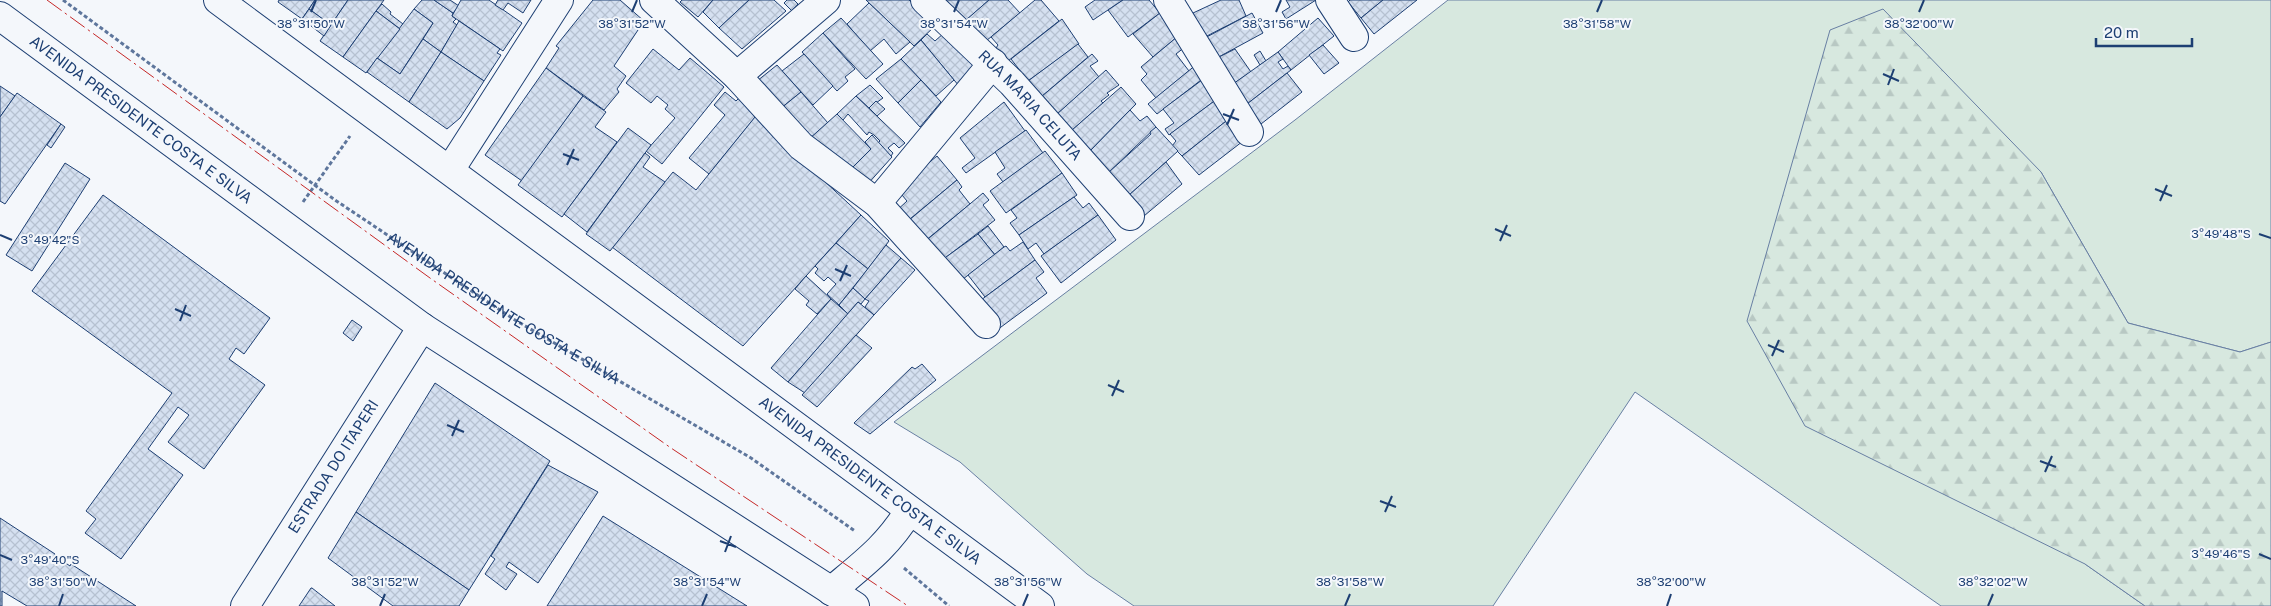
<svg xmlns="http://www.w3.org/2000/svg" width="2271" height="606" font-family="'Public Sans',sans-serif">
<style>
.green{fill:#d7e8df;stroke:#687fa3}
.forest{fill:url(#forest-firs);stroke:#687fa3}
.building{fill:url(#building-cross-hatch);stroke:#1d3f73}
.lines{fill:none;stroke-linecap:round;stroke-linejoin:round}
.street-casing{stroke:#1d3f73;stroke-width:30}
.secondary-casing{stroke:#1d3f73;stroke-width:30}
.primary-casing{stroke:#1d3f73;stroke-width:30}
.path{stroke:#5e769c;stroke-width:3;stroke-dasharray:4 2.5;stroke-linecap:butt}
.street{stroke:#f4f7fb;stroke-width:28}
.secondary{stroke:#f4f7fb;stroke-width:28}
.primary{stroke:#f4f7fb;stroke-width:28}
.power{stroke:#c62828;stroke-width:1;stroke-dasharray:18 4 2.5 4;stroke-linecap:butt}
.ticks{fill:none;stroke:#1d3f73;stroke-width:2}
.labels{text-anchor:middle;stroke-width:4;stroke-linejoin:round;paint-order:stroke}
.street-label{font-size:15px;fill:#1d3f73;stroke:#f4f7fb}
.ticks-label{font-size:12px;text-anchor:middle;fill:#1d3f73;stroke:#f4f7fb;stroke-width:4;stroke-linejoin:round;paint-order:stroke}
</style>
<defs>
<pattern id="forest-firs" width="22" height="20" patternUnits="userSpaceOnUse" patternTransform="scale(1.25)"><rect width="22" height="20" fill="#d7e8df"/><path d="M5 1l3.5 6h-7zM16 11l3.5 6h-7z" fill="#b8c8c3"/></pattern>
<pattern id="building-cross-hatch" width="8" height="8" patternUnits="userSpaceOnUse" patternTransform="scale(1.25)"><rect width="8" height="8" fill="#d5e0f0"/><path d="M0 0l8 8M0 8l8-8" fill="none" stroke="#b6c1d1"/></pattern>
</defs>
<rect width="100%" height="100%" fill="#f4f7fb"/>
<path class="green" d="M1448 0H2271V342L2240 352 2128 323 2041 172 2085 564 2145 606H1941L1635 392 1493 606H1134L1087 574 960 462 894 422 1295 120Z"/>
<path class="forest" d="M1883 9 2041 172 2128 323 2240 352 2271 342V606H2145L2085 564 1805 426 1747 321 1830 30Z"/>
<g class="building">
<path d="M279 0H315L302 19 278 2Z"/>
<path d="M315 0H348L331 25 309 9Z"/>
<path d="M348 0H384L343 57 320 41Z"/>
<path d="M422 0H434L453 13 452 16 456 19 453 22 457 25 441 52 423 39 433 23 414 9Z"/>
<path d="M434 0H450L459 6 453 13Z"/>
<path d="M461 0H489L522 23 503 51 452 16Z"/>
<path d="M498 0H531L523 13 508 3 503 10 495 5Z"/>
<path d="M593 0H620L644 21 614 66 626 76 617 89 619 92 604 110 546 68 559 48 556 46Z"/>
<path d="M682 0H713L698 17 680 2Z"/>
<path d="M713 0H749L719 28 703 12Z"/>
<path d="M749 0H774L786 11 742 49 719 28Z"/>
<path d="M787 0H794L798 4 792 11 784 3Z"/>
<path d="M866 0H909L936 25 914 46Z"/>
<path d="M946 0H989L964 22Z"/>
<path d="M989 0H1008L1020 13 986 41 966 20Z"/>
<path d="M1035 0H1041L1059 21 1008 61 996 48 998 45 991 37Z"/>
<path d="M1095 0H1123L1093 20 1085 7Z"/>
<path d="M1123 0H1149L1160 13 1128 37 1108 10Z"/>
<path d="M1221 0H1239L1246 16 1203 38 1193 13Z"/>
<path d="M1286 0H1316L1286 19 1282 12 1290 7Z"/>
<path d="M1350 0H1383L1361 18 1348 2Z"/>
<path d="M1383 0H1417L1374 34 1361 18Z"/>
<path d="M869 3 910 42 896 54 884 39 870 51 847 24Z"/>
<path d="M382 4 391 12 390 14 403 24 400 29 376 11Z"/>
<path d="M309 9 331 25 324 36 302 19Z"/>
<path d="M414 9 433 23 400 74 377 58Z"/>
<path d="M376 11 400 29 366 73 343 57Z"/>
<path d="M1160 13 1177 37 1153 57 1133 34Z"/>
<path d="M1252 13 1263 33 1215 59 1201 40Z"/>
<path d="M841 18 883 64 866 79 823 33Z"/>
<path d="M1318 18 1334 36 1291 70 1278 52Z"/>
<path d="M1062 19 1079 44 1028 81 1011 59Z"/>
<path d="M459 21 500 49 497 53 501 55 484 81 441 52Z"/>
<path d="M823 33 855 69 845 77 848 81 837 91 802 52Z"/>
<path d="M944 33 979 68 959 86 921 40 927 34 935 41Z"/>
<path d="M1177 37 1185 47 1176 54 1189 71 1156 98 1141 80 1147 74 1141 67Z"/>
<path d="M423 39 441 52 409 102 367 72 377 58 400 74Z"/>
<path d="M921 40 954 80 936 96 901 59Z"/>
<path d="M1078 44 1088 57 1041 97 1028 81Z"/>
<path d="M1323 45 1339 63 1324 74 1309 55Z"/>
<path d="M653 49 679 70 690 58 724 87 662 164 646 151 675 118 665 109 668 105 657 96 651 103 626 83Z"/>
<path d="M1235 49 1251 72 1233 84 1215 59Z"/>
<path d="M1260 51 1266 61 1260 65 1254 55Z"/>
<path d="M441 52 484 81 460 118 447 129 409 102Z"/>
<path d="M1278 52 1283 59 1278 62 1283 69 1288 66 1291 70 1247 104 1233 84Z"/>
<path d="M804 54 833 86 813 105 782 71Z"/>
<path d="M1092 54 1098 61 1090 66 1099 77 1056 115 1041 97Z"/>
<path d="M901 59 921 80 898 103 876 79Z"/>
<path d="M1197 64 1205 77 1157 114 1148 104Z"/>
<path d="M777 65 801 92 780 109 757 81Z"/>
<path d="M546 68 583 96 522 181 485 155Z"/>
<path d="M1106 70 1119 85 1107 93 1109 95 1101 101 1103 103 1071 131 1056 115Z"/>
<path d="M1287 73 1302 92 1261 124 1247 104Z"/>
<path d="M921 80 941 102 920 127 898 103Z"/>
<path d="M1202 80 1217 99 1169 135 1165 129 1174 123 1163 109Z"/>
<path d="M870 85 883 98 869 108 856 96Z"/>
<path d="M0 86 15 96 0 117Z"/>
<path d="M1121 87 1136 104 1089 152 1071 131Z"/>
<path d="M725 92 736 101 739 98 757 115 709 174 689 158 725 115 714 105Z"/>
<path d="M801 92 828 123 808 140 780 109Z"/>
<path d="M17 93 61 124 5 204 0 201V117Z"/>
<path d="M583 96 606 112 595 127 617 142 562 217 518 185Z"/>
<path d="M856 96 905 143 899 148 894 143 888 148 893 153 891 156 878 143 880 141 874 135 869 132 867 135 848 114 843 120 837 114Z"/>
<path d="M1217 99 1230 118 1182 156 1172 146 1176 141 1170 134Z"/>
<path d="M876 101 885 109 877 116 869 108Z"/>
<path d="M1004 102 1025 131 966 173 962 168 975 158 960 138Z"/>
<path d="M1130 110 1140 121 1147 116 1156 127 1105 176 1089 152Z"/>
<path d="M837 114 871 149 851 169 808 140Z"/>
<path d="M755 117 861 215 743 346 612 247 673 172 696 190Z"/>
<path d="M1230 118 1247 138 1199 175 1182 156Z"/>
<path d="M61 124 65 127 51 148 47 145Z"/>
<path d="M1156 127 1178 151 1128 196 1108 173 1151 134 1150 132Z"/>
<path d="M628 128 651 145 587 232 564 214Z"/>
<path d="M1026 130 1043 153 1003 182 997 174 1005 168 995 152Z"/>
<path d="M872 135 892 157 866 186 851 169 871 149 865 142Z"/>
<path d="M1045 151 1062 173 1006 213 990 191Z"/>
<path d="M645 153 650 157 643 167 665 182 610 251 586 234Z"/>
<path d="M937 156 957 180 904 224 894 213 907 201 897 189Z"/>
<path d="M1166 162 1182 184 1144 216 1128 196Z"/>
<path d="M65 163 90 179 32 271 6 255Z"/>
<path d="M1062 173 1077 195 1019 235 1010 223 1017 218 1011 210Z"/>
<path d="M957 180 962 187 959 190 970 204 925 241 908 221Z"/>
<path d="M983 193 989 200 983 205 995 220 945 258 928 239Z"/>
<path d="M103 195 270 318 244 354 236 348 229 359 265 385 204 469 168 442 189 415 178 407 148 449 183 475 121 559 85 533 96 519 86 511 172 393 32 291Z"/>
<path d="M1074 197 1083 208 1089 203 1098 215 1044 254 1036 243 1028 249 1019 235Z"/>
<path d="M861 215 889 241 868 269 836 243Z"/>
<path d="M1098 215 1116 240 1061 283 1041 256Z"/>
<path d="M988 226 1004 247 995 255 978 234Z"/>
<path d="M978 234 995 255 959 282 942 260Z"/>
<path d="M1023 242 1035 260 985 297 968 275 1004 247 1006 246 1010 251Z"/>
<path d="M836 243 868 269 839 305 827 294 836 284 828 277 824 281 815 273 818 269 815 266Z"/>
<path d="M886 245 901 258 865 299 853 288Z"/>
<path d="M901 258 915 270 874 315 865 307 869 301 865 299Z"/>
<path d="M1035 260 1044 272 1036 278 1047 293 997 330 977 303Z"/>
<path d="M806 276 831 299 817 314 806 305 809 301 795 289Z"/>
<path d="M853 288 865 299 861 304 858 302 848 314 839 305Z"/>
<path d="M831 299 848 314 788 382 771 368Z"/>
<path d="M858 302 874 315 805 393 788 382Z"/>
<path d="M352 320 362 327 353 341 343 333Z"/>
<path d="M856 335 872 348 817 407 802 395Z"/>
<path d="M922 364 936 380 870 434 854 423 912 367 915 369Z"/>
<path d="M435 383 550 461 469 590 356 512Z"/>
<path d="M548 465 598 492 538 583 509 562 506 567 517 574 506 590 485 574 495 559 491 556Z"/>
<path d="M356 512 469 590 459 606H393L328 558Z"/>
<path d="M603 516 747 606H547Z"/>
<path d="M0 518 55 554V556L70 566 71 564 136 606H27L2 591V606H0Z"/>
<path d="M311 588H312L335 606H299Z"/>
</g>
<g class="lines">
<g class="street-casing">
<g id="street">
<path d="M654 0 737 76 801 146 877 203 986 324"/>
<path id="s2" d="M925 0 1012 83 1130 216"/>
<path d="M1168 0 1249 132"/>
<path d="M1330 0 1354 37"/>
<path d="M737 76 826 0"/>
<path d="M450 170 559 0"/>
<path d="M877 203 993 63"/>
</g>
</g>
<g class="secondary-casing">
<g id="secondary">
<path id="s3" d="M245 606 422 327"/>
</g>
</g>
<g class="primary-casing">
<g id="primary">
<path id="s4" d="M218 0 1040 606"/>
<path id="s5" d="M0 16 422 327 855 606"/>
<path d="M831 591C863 564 887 547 909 511"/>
</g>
</g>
<g class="path">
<path id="s1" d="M63 0 335 200 515 320 751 458 855 531"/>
<path d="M303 202 350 136"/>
<path d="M904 568 949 606"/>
</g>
<use href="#street" class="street"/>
<use href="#secondary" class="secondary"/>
<use href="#primary" class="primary"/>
<path class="power" d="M47 0 430 278 671 448 908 606"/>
</g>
<path class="ticks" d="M311 12 316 0M632 12 637 0M954 12 959 0M1276 12 1281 0M1597 12 1602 0M1919 12 1924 0M1883 74 1899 81M1888 85 1894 69M1223 114 1239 120M1227 125 1234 109M563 154 579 160M567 165 574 149M2155 189 2172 196M2160 201 2167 185M1495 229 1511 236M2259 234 2271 238M0 235 12 240M1500 241 1507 225M835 269 851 276M840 281 847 265M175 309 191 316M180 321 186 305M1768 345 1784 352M1772 356 1779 340M1108 385 1124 392M1112 396 1119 380M447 425 464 432M452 436 459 420M2040 461 2056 467M2045 472 2052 456M1380 501 1396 507M1385 512 1392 496M720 541 736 547M725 552 731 536M2259 554 2271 559M0 555 12 560M59 606 63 594M380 606 385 594M702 606 707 594M1023 606 1028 594M1345 606 1350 594M1667 606 1671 594M1988 606 1993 594"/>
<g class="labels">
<g class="street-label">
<text dy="5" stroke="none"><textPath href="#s2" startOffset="149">RUA MARIA CELUTA</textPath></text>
<text dy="5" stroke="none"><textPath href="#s5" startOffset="175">AVENIDA PRESIDENTE COSTA E SILVA</textPath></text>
<text dy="5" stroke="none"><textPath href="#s1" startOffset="538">AVENIDA PRESIDENTE COSTA E SILVA</textPath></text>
<text dy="5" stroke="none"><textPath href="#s3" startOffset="165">ESTRADA DO ITAPERI</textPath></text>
<text dy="5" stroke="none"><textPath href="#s4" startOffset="810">AVENIDA PRESIDENTE COSTA E SILVA</textPath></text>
</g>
</g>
<g class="ticks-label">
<text x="1276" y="28">38°31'56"W</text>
<text x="311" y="28">38°31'50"W</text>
<text x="632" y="28">38°31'52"W</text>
<text x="954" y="28">38°31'54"W</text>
<text x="1597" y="28">38°31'58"W</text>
<text x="1919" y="28">38°32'00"W</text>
<text x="2221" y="238">3°49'48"S</text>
<text x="50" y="244">3°49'42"S</text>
<text x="2221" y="558">3°49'46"S</text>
<text x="50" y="564">3°49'40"S</text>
<text x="63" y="586">38°31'50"W</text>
<text x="385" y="586">38°31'52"W</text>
<text x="707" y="586">38°31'54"W</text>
<text x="1028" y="586">38°31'56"W</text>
<text x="1350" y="586">38°31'58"W</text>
<text x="1671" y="586">38°32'00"W</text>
<text x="1993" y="586">38°32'02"W</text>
</g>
<path d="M2096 38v8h96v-8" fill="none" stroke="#1d3f73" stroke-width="2.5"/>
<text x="2104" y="38" font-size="15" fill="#1d3f73" stroke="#f4f7fb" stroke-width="4" paint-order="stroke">20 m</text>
</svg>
